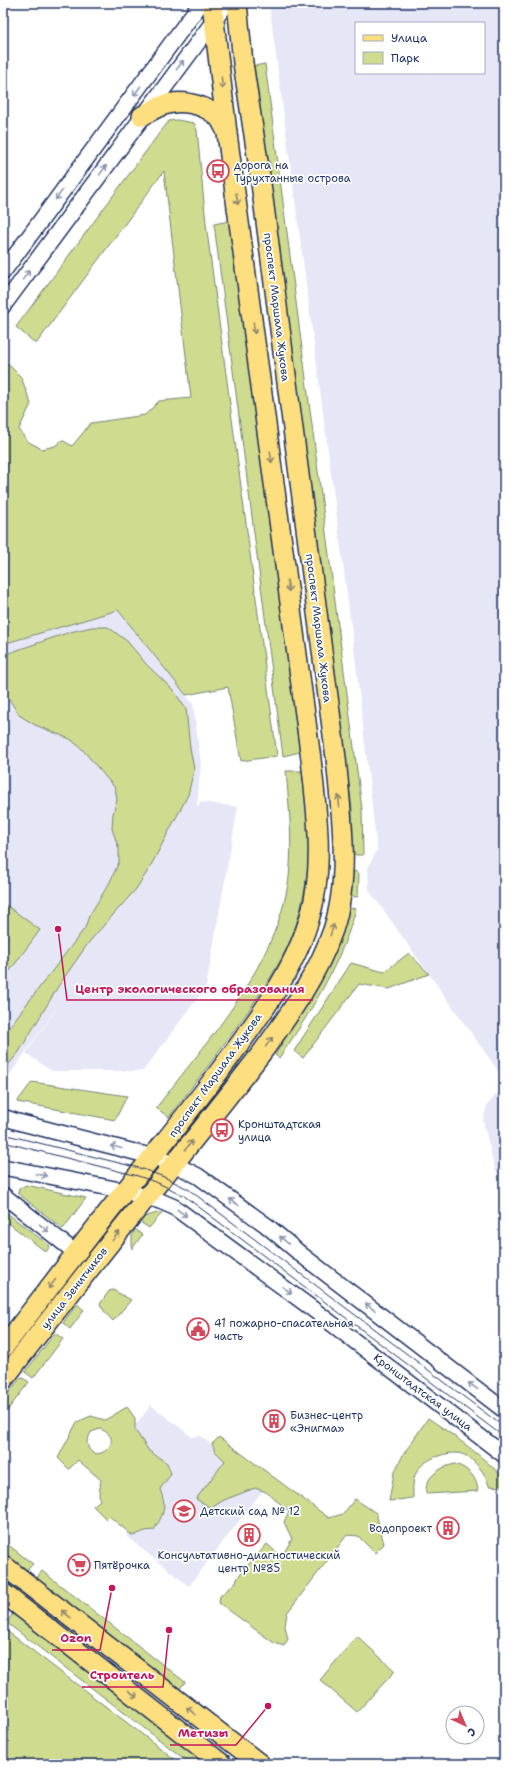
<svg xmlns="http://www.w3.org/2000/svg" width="507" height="1767" font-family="'Shantell Sans',sans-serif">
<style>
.built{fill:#e6e7f6;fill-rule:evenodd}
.green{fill:#cfdc8f;stroke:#758676;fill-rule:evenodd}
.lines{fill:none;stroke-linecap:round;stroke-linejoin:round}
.minor-casing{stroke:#1b2f5e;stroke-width:18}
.major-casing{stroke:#1b2f5e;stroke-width:22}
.minor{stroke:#fff;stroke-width:15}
.major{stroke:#fedf80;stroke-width:19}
.tram{stroke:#1b2f5e;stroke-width:1}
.oneway{stroke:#8d97ae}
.oneway2{stroke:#8c876f}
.labels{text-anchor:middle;stroke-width:3.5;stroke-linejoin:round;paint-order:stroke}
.poi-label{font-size:11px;fill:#1b2f5e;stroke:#fff;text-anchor:start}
.street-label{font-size:11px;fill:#1b2f5e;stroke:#fff}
.leader{fill:none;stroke:#c2185b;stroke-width:1.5}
.callout-dot{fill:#c2185b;stroke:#fff;stroke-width:1.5}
.callout-label{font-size:12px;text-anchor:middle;font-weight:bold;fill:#c2185b;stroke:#fff;stroke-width:3.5;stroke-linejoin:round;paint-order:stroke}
</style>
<rect width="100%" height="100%" fill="#fff"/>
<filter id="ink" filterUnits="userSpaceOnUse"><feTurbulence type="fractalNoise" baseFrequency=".025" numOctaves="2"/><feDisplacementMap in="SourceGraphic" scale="8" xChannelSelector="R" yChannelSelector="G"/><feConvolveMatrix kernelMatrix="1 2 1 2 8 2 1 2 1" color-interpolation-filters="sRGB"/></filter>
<g filter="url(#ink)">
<g class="built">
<path d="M269 3H504V1079L369 890 368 868 377 850 354 648ZM356 23H484V73H356Z"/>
<path d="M118 610 193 704 201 764 197 806 201 802 238 807 206 987 143 1071H51L26 1053 67 993 6 1080H3V644Z"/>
<path d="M504 1086V1178L495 1170 483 1121 487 1105Z"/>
<path d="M151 1405 192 1437 200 1436 267 1485 189 1586 127 1537 110 1458Z"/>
</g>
<g class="green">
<path d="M265 64 362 809 363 855H356L353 853 352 809 254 66Z"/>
<path d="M177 120 194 123 197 130 206 224 277 756 241 761 228 687 186 695 118 610 3 644V359L21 377 31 404 19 429 27 441 42 449 55 446 62 440 72 446 91 423 145 415 159 401 191 398 164 171 36 344 16 327 158 135 169 121Z"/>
<path d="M229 221 300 752 283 756 214 224Z"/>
<path d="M92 627H108L127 641 147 665 173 690 186 709 190 748 194 769 188 795 149 869 136 889 89 942 59 985 19 1052 3 1071V1035L85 928 89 916 110 882 119 862V849L112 829 113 814 117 799 115 788 82 749 70 739 35 725 19 715 3 689V655L70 632Z"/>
<path d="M286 771H302C306 801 310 832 308 862 307 883 302 905 296 925 286 956 267 983 249 1010 223 1046 196 1082 169 1117L156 1108C208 1040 278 964 289 877 293 841 289 806 286 771Z"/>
<path d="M355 871 359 874 358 897 351 896 353 873Z"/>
<path d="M3 903 40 930 3 980Z"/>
<path d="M350 908 356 909C341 963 311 1012 279 1058L275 1055 329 963 341 935Z"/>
<path d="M409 953 429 974 389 989 359 984 303 1058 294 1051 351 963 384 972Z"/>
<path d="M32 1082 127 1096 115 1120 17 1102Z"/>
<path d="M26 1185 86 1198 63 1229 20 1195 18 1193 19 1189Z"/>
<path d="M3 1210 50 1246 46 1252 3 1219Z"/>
<path d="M157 1213H162L149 1228 140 1222 144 1217Z"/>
<path d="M135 1229 142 1235 132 1249V1235Z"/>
<path d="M113 1290 131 1300 113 1321 104 1311 100 1304 109 1291Z"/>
<path d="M77 1304 84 1310 70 1329 63 1323Z"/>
<path d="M55 1333 63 1339 33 1378 25 1372Z"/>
<path d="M21 1377 29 1382 3 1416V1400Z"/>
<path d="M127 1407 135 1418V1430L149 1451 167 1463 171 1474 160 1489C167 1508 164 1513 154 1530L145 1531 133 1536 109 1516 106 1519 93 1506 100 1500 99 1495 101 1480 78 1460 69 1469 58 1458 77 1422 91 1416 105 1420ZM100 1429C131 1440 89 1471 87 1441L91 1432Z"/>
<path d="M428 1418C455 1436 481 1455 504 1478V1482L500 1487 489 1486C487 1475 474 1458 462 1454 448 1450 424 1459 417 1471 412 1479 413 1489 413 1498L389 1501 394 1473 403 1455Z"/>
<path d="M219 1437 329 1518 343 1514 355 1499 376 1513 384 1544 375 1553 358 1536 347 1535 287 1613 285 1626 288 1639 284 1646 274 1643 219 1603 220 1596 235 1583 240 1574 267 1544 276 1552 282 1556 292 1539 284 1522 289 1511 266 1492 255 1488 224 1500 211 1508 196 1499 225 1461 215 1451 212 1444Z"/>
<path d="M455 1464C468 1468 477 1477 478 1491L426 1494C424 1477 440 1467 455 1464Z"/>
<path d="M3 1541 33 1564 27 1570 3 1553Z"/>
<path d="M42 1571 185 1682 179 1690 36 1579Z"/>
<path d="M13 1613 209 1764H191L7 1623Z"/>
<path d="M3 1628 181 1764H3Z"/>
<path d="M357 1636 395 1671 357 1712 320 1680Z"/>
</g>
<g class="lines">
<g class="minor-casing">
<g id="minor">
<path d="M3 272 201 3"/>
<path d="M3 306 227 3"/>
<path d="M3 1117 18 1122 154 1157 174 1164 198 1176 266 1225 303 1256 504 1410"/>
<path d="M3 1167 125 1191 160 1201 174 1207 310 1307 504 1455"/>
<path d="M3 1195 76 1253"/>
</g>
</g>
<g class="major-casing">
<g id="major">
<path d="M142 116C148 113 155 108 161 106 179 99 202 103 217 116 221 119 224 127 227 132"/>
<path d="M3 1348C43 1296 83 1243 124 1192 157 1151 190 1111 221 1069 258 1020 302 962 314 900 323 854 316 806 311 759L227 133 212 3"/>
<path d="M3 1380C56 1311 110 1242 165 1175 198 1134 231 1093 263 1051 290 1014 318 974 333 930 351 876 341 814 336 758L259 168 243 63 237 3"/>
<path d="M3 1565 260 1764"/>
<path d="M3 1593 222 1764"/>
</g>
</g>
<use href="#minor" class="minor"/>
<use href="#major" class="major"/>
<g class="tram">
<path d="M3 1134 143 1169 164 1177 188 1189 504 1427"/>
<path d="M3 1142 138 1176 158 1183 183 1195 504 1437"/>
</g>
</g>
<defs><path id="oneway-shaft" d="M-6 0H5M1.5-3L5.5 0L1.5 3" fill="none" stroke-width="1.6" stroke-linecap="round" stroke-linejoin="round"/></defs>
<g class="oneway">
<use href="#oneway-shaft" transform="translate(180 65) rotate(-53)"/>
<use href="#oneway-shaft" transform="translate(137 91) rotate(127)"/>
<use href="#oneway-shaft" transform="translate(103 170) rotate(-54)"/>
<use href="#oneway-shaft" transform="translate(59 195) rotate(126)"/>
<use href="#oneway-shaft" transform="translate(26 275) rotate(-54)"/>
<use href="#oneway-shaft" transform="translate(116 1147) rotate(-166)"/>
<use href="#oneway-shaft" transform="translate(41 1175) rotate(12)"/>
<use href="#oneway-shaft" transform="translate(234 1202) rotate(-144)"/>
<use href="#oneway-shaft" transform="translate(182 1213) rotate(36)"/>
<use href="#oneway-shaft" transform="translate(44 1228) rotate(39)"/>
<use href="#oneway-shaft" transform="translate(284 1240) rotate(-140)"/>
<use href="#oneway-shaft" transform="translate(287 1290) rotate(36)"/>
<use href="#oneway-shaft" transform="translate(370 1307) rotate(-142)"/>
<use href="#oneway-shaft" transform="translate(473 1386) rotate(-143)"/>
</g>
<g class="oneway2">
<use href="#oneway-shaft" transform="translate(222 83) rotate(84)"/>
<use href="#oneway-shaft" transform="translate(237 199) rotate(82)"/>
<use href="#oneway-shaft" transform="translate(254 328) rotate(82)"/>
<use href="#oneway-shaft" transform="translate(271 457) rotate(82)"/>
<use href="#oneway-shaft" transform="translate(288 586) rotate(82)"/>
<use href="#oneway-shaft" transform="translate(339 801) rotate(-95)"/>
<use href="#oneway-shaft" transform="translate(332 930) rotate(-72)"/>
<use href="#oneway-shaft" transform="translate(269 1042) rotate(-54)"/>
<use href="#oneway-shaft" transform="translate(189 1145) rotate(-51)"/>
<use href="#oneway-shaft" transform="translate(116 1236) rotate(-51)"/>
<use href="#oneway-shaft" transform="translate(52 1284) rotate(128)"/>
<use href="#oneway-shaft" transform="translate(66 1614) rotate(-142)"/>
<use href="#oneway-shaft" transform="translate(133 1694) rotate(38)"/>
<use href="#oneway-shaft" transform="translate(191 1711) rotate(-142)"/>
</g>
</g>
<defs>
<g id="bus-ring" transform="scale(1.15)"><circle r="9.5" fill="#fff" stroke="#d1495b" stroke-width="1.5"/><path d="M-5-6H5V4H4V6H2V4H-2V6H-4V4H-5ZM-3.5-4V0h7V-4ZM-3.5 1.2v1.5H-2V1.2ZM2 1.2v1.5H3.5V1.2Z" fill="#d1495b"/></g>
<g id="civic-ring" transform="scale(1.15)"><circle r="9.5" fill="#fff" stroke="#d1495b" stroke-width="1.5"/><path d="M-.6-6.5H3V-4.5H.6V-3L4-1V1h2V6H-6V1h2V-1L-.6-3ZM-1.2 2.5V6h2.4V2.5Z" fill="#d1495b"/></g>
<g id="building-ring" transform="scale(1.15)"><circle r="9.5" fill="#fff" stroke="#d1495b" stroke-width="1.5"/><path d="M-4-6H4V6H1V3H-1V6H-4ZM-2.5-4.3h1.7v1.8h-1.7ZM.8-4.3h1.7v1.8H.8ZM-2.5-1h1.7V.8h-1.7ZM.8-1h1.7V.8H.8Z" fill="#d1495b"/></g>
<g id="school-ring" transform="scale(1.15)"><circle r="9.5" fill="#fff" stroke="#d1495b" stroke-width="1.5"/><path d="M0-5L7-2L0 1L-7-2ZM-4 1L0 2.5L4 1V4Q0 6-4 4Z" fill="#d1495b"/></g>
<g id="supermarket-ring" transform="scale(1.15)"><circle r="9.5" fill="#fff" stroke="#d1495b" stroke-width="1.5"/><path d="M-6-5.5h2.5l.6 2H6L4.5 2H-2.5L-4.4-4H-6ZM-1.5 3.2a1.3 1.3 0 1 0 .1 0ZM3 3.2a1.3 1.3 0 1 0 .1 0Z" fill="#d1495b"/></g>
</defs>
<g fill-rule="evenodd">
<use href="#bus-ring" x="218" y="171"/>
<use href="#bus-ring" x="222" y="1130"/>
<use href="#civic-ring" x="198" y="1329"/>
<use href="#building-ring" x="274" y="1421"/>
<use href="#school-ring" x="184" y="1511"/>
<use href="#building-ring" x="448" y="1528"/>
<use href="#building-ring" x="249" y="1535"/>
<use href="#supermarket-ring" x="79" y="1565"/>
</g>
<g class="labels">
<g class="poi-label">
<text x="234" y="169">дорога на<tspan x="234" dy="13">Турухтанные острова</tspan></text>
<text x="238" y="1128">Кронштадтская<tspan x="238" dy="13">улица</tspan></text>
<text x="214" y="1327">41 пожарно-спасательная<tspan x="214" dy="13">часть</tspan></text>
<text x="290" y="1419">Бизнес-центр<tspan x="290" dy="13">«Энигма»</tspan></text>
<text x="200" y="1515">Детский сад № 12</text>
<text x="432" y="1532" text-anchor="end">Водопроект</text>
<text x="249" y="1559" text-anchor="middle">Консультативно-диагностический<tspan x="249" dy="13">центр №85</tspan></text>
<text x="94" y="1569">Пятёрочка</text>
</g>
<g class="street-label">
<text transform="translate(277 307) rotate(83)" y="4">проспект Маршала Жукова</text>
<text transform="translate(319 628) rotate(83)" y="4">проспект Маршала Жукова</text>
<text transform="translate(215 1075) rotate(-54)" y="4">проспект Маршала Жукова</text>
<text transform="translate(74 1288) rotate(-52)" y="4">улица Зенитчиков</text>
<text transform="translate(423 1392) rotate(37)" y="4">Кронштадтская улица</text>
</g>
</g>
<path class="leader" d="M58 929L67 1000H313M112 1588L100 1650H52M169 1630L163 1687H82M268 1706L236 1745H170"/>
<g class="callout-dot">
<circle cx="58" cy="929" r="4"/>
<circle cx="112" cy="1588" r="4"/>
<circle cx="169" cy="1630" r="4"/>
<circle cx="268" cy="1706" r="4"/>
</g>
<g class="callout-label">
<text x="190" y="993">Центр экологического образования</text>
<text x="76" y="1642">Ozon</text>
<text x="122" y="1679">Строитель</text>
<text x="203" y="1737">Метизы</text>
</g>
<rect width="507" height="1767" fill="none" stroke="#fff" stroke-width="16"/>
<rect x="8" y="8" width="491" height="1751" fill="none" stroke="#1b2f5e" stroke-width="1.5" filter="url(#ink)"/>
<rect x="355" y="22" width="130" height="52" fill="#ffffff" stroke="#a4acbf"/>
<rect x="363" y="35" width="20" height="6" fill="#fedf80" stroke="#a4acbf"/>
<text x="391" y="42" font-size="12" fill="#1b2f5e">Улица</text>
<rect x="363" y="52" width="20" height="12" fill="#cfdc8f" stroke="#a4acbf"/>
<text x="391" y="62" font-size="12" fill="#1b2f5e">Парк</text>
<g transform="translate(465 1725) rotate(136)"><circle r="19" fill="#ffffff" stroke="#a4acbf"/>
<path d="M0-3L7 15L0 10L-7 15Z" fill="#d1495b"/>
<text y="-6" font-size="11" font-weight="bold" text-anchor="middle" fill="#1b2f5e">С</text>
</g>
</svg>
